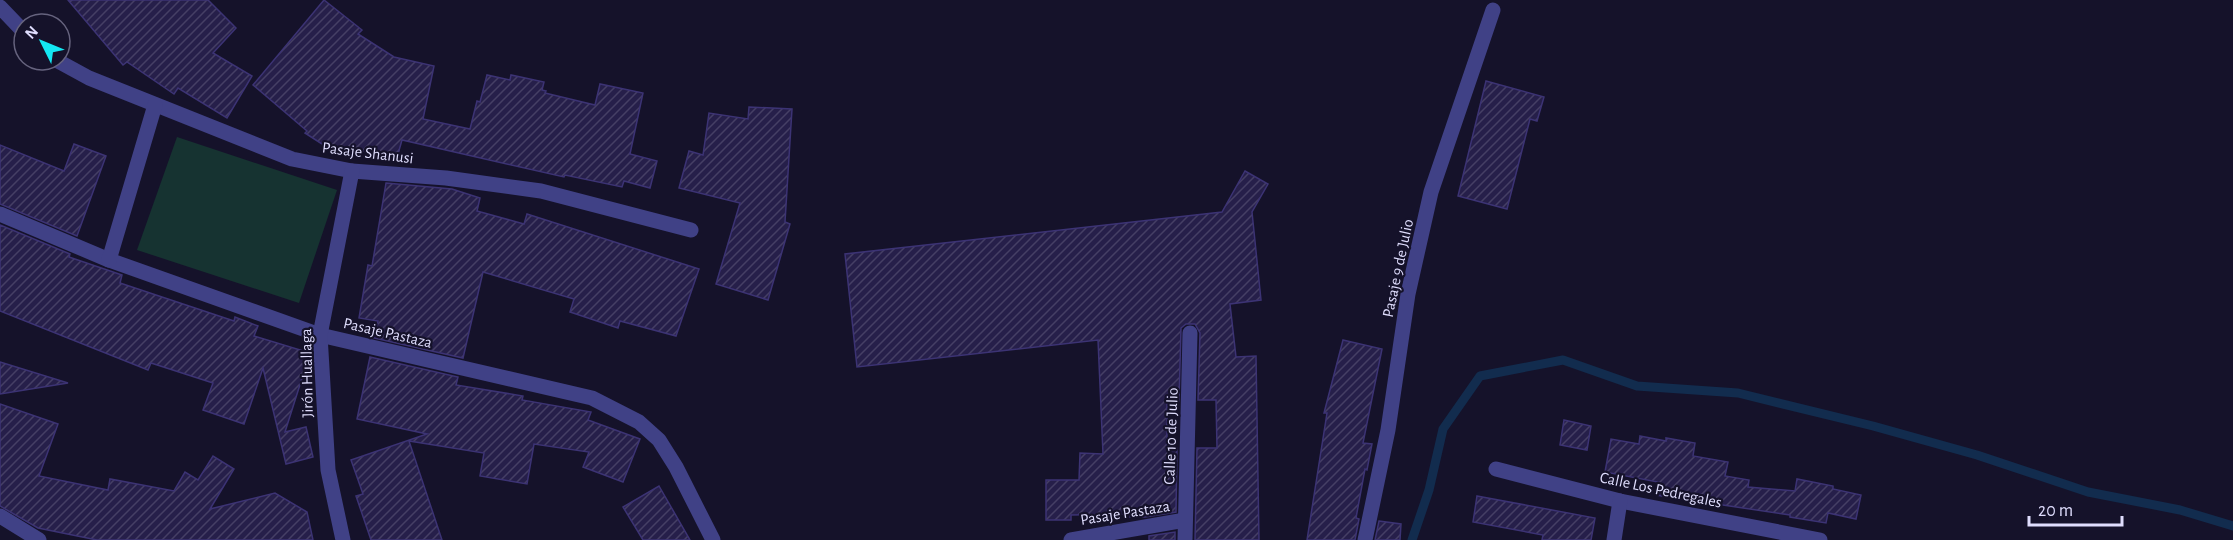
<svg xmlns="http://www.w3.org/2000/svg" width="2233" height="540" font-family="'Alegreya Sans',sans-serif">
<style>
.park{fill:#163331}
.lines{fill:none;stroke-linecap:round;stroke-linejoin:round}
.stream{stroke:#122c4e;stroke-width:9}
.building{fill:url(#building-hatch);stroke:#3c3374;stroke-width:1.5}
.minor{stroke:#404186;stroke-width:15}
.labels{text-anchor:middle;stroke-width:4.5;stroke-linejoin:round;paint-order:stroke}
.street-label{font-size:16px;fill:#dfddfd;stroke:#15122a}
</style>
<defs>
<pattern id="building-hatch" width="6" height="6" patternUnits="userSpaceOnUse" patternTransform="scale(1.5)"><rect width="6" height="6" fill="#261f4a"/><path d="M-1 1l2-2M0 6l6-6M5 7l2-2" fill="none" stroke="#453f65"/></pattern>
</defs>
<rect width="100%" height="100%" fill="#15122a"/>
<path class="park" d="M177 137 337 190 299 303 137 250Z"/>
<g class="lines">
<path class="stream" d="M1412 540 1429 490 1443 429 1480 376 1563 360 1637 386 1738 393 1873 426 1977 455 2088 492 2180 510 2233 526"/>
</g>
<g class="building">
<path d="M68 0H208L236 28 213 53 252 76 227 118 178 88 174 94 127 62 123 65Z"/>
<path d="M324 0 362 30 358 34 394 57 434 66 423 119 470 129 477 101 480 102 487 75 510 80 511 75 544 82 542 90 546 91 545 93 595 105 600 84 643 93 630 154 657 161 650 188 624 181 622 187 565 175 564 177 402 140 396 161 369 152 344 148 339 155 305 133 307 131 253 85Z"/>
<path d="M1486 81 1544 97 1537 121 1530 119 1507 209 1458 196Z"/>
<path d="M749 107 792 109 785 222 790 224 768 300 716 284 740 203 679 188 689 151 703 155 709 113 748 119Z"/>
<path d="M74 144 106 156 77 236 0 204V145L64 171Z"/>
<path d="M1245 171 1268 184 1252 212 1261 300 1230 304 1236 357 1256 356 1259 540H1195L1197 448H1217L1216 400H1198L1200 333 1195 324H1186L1181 328 1179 401H1167V448H1177L1176 512 1145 517H1130V514L1071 515V520H1046V480H1079L1080 453 1103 454 1098 340 857 367 845 254 1222 212Z"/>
<path d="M386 183 452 189 480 198 477 211 524 224 527 214 699 269 676 336 620 321 618 328 570 312 574 299 483 272 463 358 374 338 378 321 359 318 368 265 372 266Z"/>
<path d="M0 225 70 254 69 257 122 275 120 283 234 321 235 317 258 326 254 336 310 353 285 432 306 427 313 457 286 464 263 368 244 424 203 410 213 383 151 363 148 370 0 311Z"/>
<path d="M1343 340 1382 349 1363 443 1372 444 1367 470 1365 469 1356 518 1359 519 1355 540H1307L1327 413H1324Z"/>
<path d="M370 357 458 377 456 385 523 396 522 400 591 412 588 420 640 439 623 482 583 467 589 452 534 444 527 484 480 476 484 453 409 441 442 540H371L356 496 363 494 351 460 427 434 357 419Z"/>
<path d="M0 362 68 383 0 394Z"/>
<path d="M0 404 58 424 39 476 108 490 110 479 174 491 185 472 198 480 213 456 234 469 210 509 275 493 307 512 313 540H97L38 528 0 506Z"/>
<path d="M1564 420 1591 426 1587 450 1560 445Z"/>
<path d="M1640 436 1666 441V438L1695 443 1693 456 1728 462 1725 476 1749 480 1748 487 1795 491 1797 479 1833 486V489L1861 495 1856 519 1828 513 1826 523 1790 517V515L1656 495 1658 482 1605 472 1611 439 1639 444Z"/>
<path d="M659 486 690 540H643L623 507Z"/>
<path d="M1477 496 1595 518 1591 540H1542L1543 535 1473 522Z"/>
<path d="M1379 521 1401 524 1400 540H1375Z"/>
<path d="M1175 532V540H1149V536Z"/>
</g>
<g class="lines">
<g class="minor">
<path d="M0 7 24 32"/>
<path d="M56 60 89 78 292 159 352 171 446 178 541 191 691 230"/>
<path d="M0 214 109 260 320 335 592 398 639 422 659 440 676 467 713 540"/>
<path d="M109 260 155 105"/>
<path d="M1496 469 1620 501 1820 540"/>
<path d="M0 516 39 540"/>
<path d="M343 540 328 470 320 335 352 171"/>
<path d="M1071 540 1185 520"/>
<path d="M1185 540 1190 333"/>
<path d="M1365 540 1388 430 1408 294 1431 192 1493 10"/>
<path d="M1614 540 1620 501"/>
</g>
</g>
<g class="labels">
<g class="street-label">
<text transform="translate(368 152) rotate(7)" y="6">Pasaje Shanusi</text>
<text transform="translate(1397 268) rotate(-78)" y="6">Pasaje 9 de Julio</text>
<text transform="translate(388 332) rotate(13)" y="6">Pasaje Pastaza</text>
<text transform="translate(306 373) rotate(-91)" y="6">Jirón Huallaga</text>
<text transform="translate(1170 436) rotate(-88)" y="6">Calle 10 de Julio</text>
<text transform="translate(1661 489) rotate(12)" y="6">Calle Los Pedregales</text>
<text transform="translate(1125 512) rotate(-9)" y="6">Pasaje Pastaza</text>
</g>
</g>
<g transform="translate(42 42) rotate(313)"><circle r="28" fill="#15122a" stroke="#66637e" stroke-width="1.5"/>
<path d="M0-4.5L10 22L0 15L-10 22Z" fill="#14e7f2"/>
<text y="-9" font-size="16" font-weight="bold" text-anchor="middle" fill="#dfddfd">N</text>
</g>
<path d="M2029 516v9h93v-9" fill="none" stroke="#dfddfd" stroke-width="3"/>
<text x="2038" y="516" font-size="18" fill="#dfddfd" stroke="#15122a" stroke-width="4.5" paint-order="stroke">20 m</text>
</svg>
